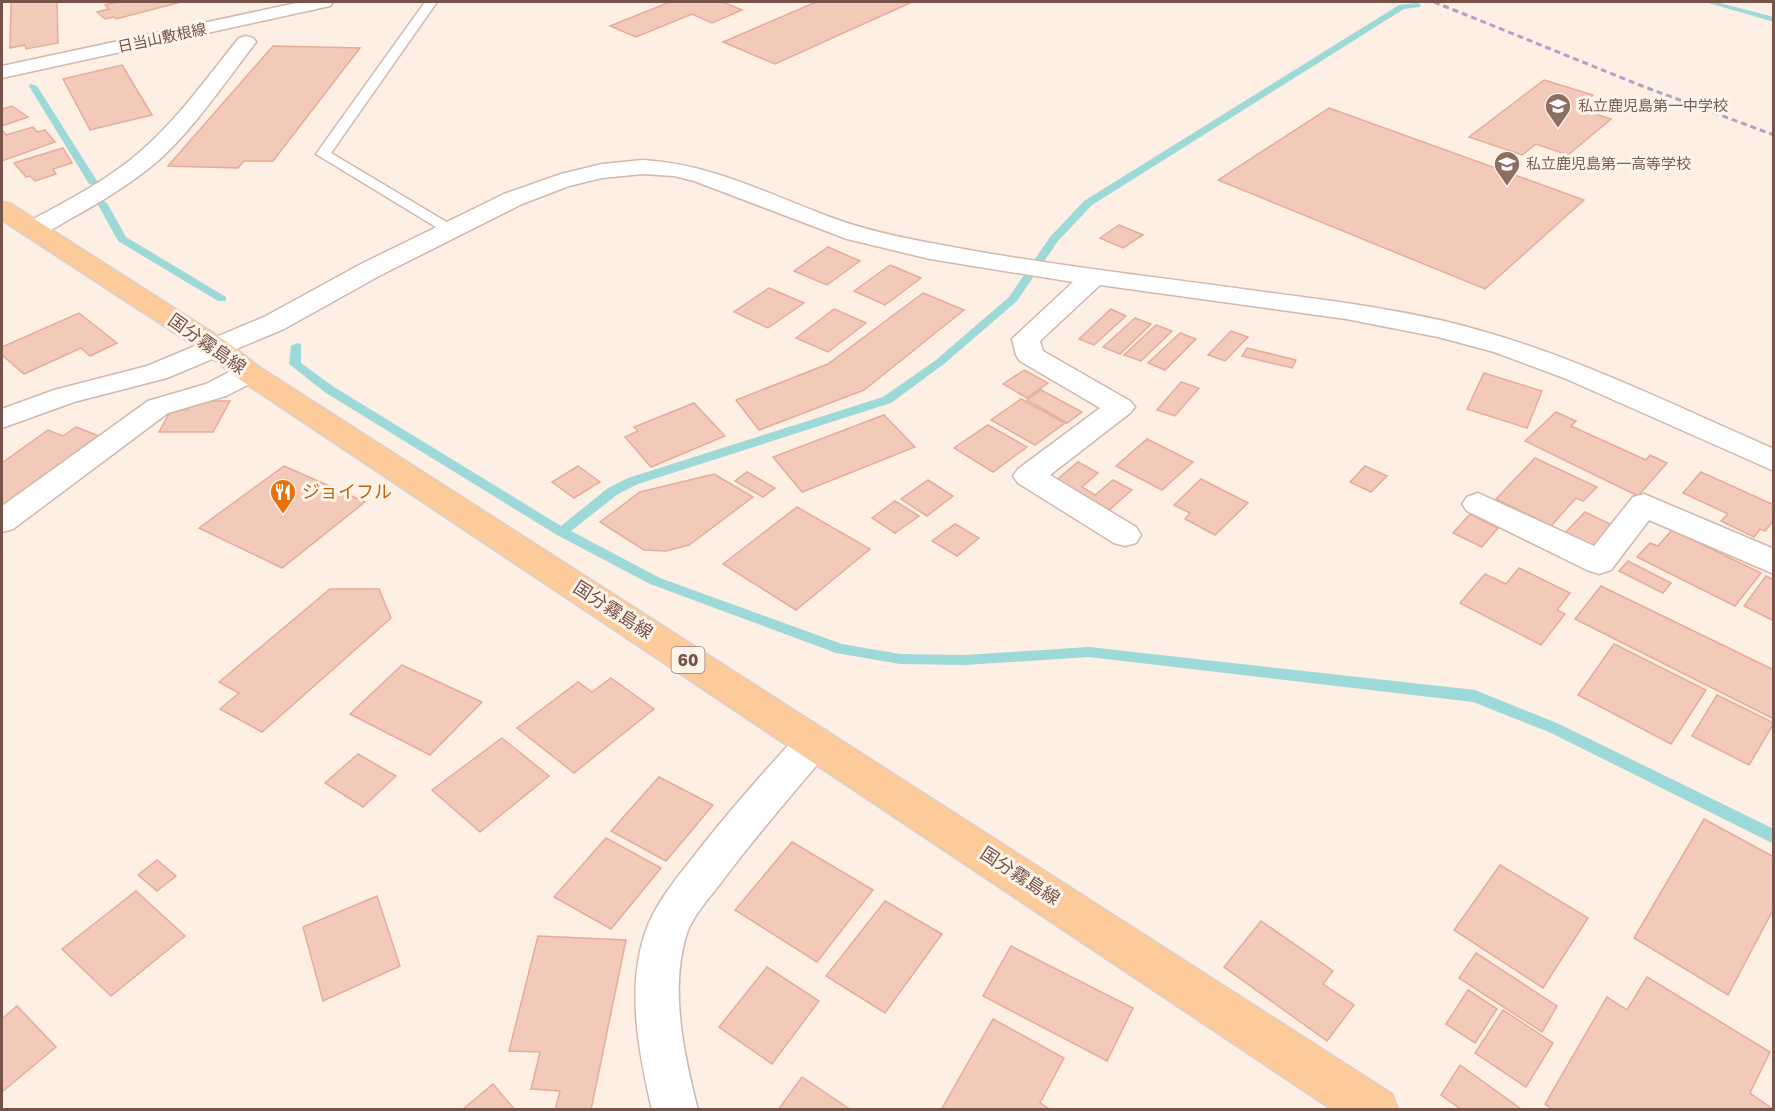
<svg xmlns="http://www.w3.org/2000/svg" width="1775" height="1111" font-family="'Golos Text','Noto Sans JP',sans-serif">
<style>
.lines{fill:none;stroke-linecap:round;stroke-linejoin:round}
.stream{fill:#9dd9d9;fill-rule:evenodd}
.building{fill:#f3c9ba;stroke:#e6ac9a;stroke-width:1.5}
.lane-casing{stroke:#d1b7ac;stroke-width:3}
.street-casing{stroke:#d1b7ac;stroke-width:3}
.secondary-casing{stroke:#d4b6aa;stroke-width:3}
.primary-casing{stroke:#d9cfcc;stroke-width:3}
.lane{fill:#fff;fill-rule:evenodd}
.street{fill:#fff;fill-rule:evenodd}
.secondary{fill:#fff;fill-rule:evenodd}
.primary{fill:#fdca9a;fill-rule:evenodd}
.rail{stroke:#b0a2c7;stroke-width:3;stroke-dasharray:6 4;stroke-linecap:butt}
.labels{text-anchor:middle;stroke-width:6;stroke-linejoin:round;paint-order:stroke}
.far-street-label{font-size:15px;fill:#765248;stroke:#fff4ea}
.far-education-label{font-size:15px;fill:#785e54;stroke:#fff4ea;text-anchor:start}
.shield{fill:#fff4ea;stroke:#9f8379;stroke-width:1.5}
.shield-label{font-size:16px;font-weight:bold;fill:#765248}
.street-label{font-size:18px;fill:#765248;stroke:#fff4ea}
.food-label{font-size:18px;fill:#c56008;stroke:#fff4ea;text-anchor:start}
</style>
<rect width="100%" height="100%" fill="#fdefe4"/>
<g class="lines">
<g class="stream">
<path d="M1705 2H1716L1774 17V22Z"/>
<path d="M1417 3 1421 5 1420 7 1404 9 1092 205 1058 241 1017 301 944 364 891 403 638 484 618 494 571 531 660 578 842 644 900 654 965 655 1089 647 1475 690 1559 724 1774 829V844L1549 732 1473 702 1089 657 965 665 900 664 836 653 650 584 557 535 326 393 289 364 291 346 297 343 301 344V363L334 387 561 526 608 488 628 478 883 397 936 360 1009 297 1050 237 1084 201 1399 5Z"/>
<path d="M30 84 37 86 99 184 97 186 89 184 29 86Z"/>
<path d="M102 200 107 203 126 237 226 297V301H218L118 241 97 203Z"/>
</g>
</g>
<g class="building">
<path d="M11 2H57L58 43 26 49 25 45 10 48Z"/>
<path d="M117 2H181L116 19 114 17 105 19 97 12 109 9 105 5Z"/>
<path d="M670 2H723L742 10 712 23 692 14 636 37 610 26Z"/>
<path d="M816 2H912L775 64 723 42Z"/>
<path d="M273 46 360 48 273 161H244L238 168 168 166Z"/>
<path d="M122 65 152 115 90 130 63 79Z"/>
<path d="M1544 80 1593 95 1578 108 1611 119 1568 155 1536 144 1522 155 1469 137Z"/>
<path d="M12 106 28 117 2 126V109Z"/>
<path d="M1329 108 1584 200 1485 289 1218 180Z"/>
<path d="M33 127 37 132 45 130 55 142 2 161V130L6 135Z"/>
<path d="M63 148 72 163 53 169 56 174 35 181 30 176 26 177 14 163Z"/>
<path d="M1119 225 1143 235 1123 248 1100 238Z"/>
<path d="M828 247 860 261 827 285 794 271Z"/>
<path d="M890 265 921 278 885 305 854 291Z"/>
<path d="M769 288 804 303 768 328 734 312Z"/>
<path d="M923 293 964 310 864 390 759 430 736 400 828 364Z"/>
<path d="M834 309 866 323 828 352 796 338Z"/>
<path d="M1111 309 1126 316 1094 345 1079 339Z"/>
<path d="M79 313 117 343 90 356 81 348 24 374 2 355V347Z"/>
<path d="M1135 318 1151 324 1120 354 1103 347Z"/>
<path d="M1156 325 1172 331 1141 361 1124 355Z"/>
<path d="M1231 331 1248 337 1225 361 1208 355Z"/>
<path d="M1180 333 1196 339 1165 370 1148 363Z"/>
<path d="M1247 348 1296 360 1292 368 1242 356Z"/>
<path d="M1024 370 1048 383 1027 398 1003 384Z"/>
<path d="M1484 373 1542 391 1527 428 1467 409Z"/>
<path d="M1181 382 1199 388 1175 416 1157 410Z"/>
<path d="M1041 390 1082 412 1067 423 1027 400Z"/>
<path d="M1021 399 1065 423 1035 445 991 420Z"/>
<path d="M192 401H230L213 432H159L171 410H187Z"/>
<path d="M694 403 725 436 651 467 625 437 638 431 634 427Z"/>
<path d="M1556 412 1576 421 1571 426 1646 460 1650 455 1667 463 1638 496 1525 441Z"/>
<path d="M884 415 915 447 802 492 773 457Z"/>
<path d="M988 425 1027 447 993 472 954 448Z"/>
<path d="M76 427 104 438 2 512V463L48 430 63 436Z"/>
<path d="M1147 439 1193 462 1162 490 1116 466Z"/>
<path d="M1535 458 1597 487 1583 501 1576 498 1551 526 1496 499Z"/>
<path d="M1078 462 1098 473 1082 487 1095 495 1113 480 1132 490 1108 511 1054 482Z"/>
<path d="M284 466 365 502 282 568 199 528Z"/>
<path d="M578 466 600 482 574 498 552 482Z"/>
<path d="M1365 466 1387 476 1371 492 1350 482Z"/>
<path d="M747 472 775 488 763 497 735 481Z"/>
<path d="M1701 472 1774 505V520L1765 531 1760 529 1754 537 1721 521 1728 514 1683 493Z"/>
<path d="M714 474 753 497 689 545 666 551 644 550 600 522 640 492Z"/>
<path d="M1201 479 1248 503 1215 535 1185 519 1190 513 1174 505Z"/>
<path d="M928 480 953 496 927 516 901 499Z"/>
<path d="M895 501 919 516 895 533 872 518Z"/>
<path d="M797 507 870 549 796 610 723 564Z"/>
<path d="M1585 512 1614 526 1593 548 1564 534Z"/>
<path d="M1470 514 1498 528 1482 547 1453 533Z"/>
<path d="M955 524 979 538 957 556 932 541Z"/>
<path d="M1672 530 1761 573 1735 606 1637 557 1650 543 1658 546Z"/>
<path d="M1628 561 1671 583 1663 593 1619 571Z"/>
<path d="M1519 568 1570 593 1557 610 1565 614 1541 645 1460 603 1485 574 1506 584Z"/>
<path d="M1766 576 1774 580V621L1744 606Z"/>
<path d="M1601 586 1774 670V719L1575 619Z"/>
<path d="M330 589H379L391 618 262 732 220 709 239 693 219 682Z"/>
<path d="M1614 644 1706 690 1671 744 1578 695Z"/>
<path d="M402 665 482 702 430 755 350 714Z"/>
<path d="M611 678 654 709 574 773 517 728 578 682 592 692Z"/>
<path d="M1717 695 1774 723 1749 765 1692 736Z"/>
<path d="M502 738 549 776 480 832 432 790Z"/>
<path d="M358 754 396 776 363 807 325 783Z"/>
<path d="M659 777 713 805 666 861 611 831Z"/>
<path d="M1704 819 1774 857V908L1728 995 1634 938Z"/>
<path d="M606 838 661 868 611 929 554 897Z"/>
<path d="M792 842 873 890 817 962 735 910Z"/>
<path d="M157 860 176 876 157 891 138 875Z"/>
<path d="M1500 865 1588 918 1543 988 1454 930Z"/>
<path d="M136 891 185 936 111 996 62 949Z"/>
<path d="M377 896 400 966 323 1001 303 927Z"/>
<path d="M885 901 942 934 885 1013 826 976Z"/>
<path d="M1261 921 1333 971 1323 984 1354 1005 1327 1041 1224 967Z"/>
<path d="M538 936 626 940 591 1110H555L560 1091 531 1089 540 1052 509 1051Z"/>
<path d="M1011 946 1133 1008 1107 1061 983 996Z"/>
<path d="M1476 953 1557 1006 1542 1032 1459 978Z"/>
<path d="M767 967 819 1001 772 1064 719 1027Z"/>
<path d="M1647 977 1770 1052 1750 1093 1774 1110H1553L1545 1104 1607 997 1627 1010Z"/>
<path d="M1468 990 1497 1009 1475 1043 1446 1024Z"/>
<path d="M17 1006 56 1047 2 1092V1019Z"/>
<path d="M1503 1010 1553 1043 1526 1087 1475 1053Z"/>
<path d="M993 1019 1064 1058 1040 1103 1051 1110H941Z"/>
<path d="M1460 1065 1521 1109V1110H1462L1441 1095Z"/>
<path d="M802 1077 851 1110H778Z"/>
<path d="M493 1084 515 1110H462Z"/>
</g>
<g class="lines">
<g class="lane-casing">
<path id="lane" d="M425 2H437L331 153 455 227 457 230 449 235 316 154Z"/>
</g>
<g class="street-casing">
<g id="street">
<path d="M246 36 253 38 256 42 253 46C223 85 195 127 159 160 132 183 101 202 70 219 56 227 41 239 24 234L21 229 24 224C65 202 107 181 142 150 179 118 208 76 239 38Z"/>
<path d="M643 160C708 164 757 189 817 212 853 227 892 236 931 243 1039 264 1148 276 1257 291 1320 299 1383 307 1444 321 1559 348 1666 402 1774 449V471L1564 378 1494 352 1438 337 1346 319 1100 285 1040 341 1043 351 1130 401 1135 407 1130 413 1050 475 1136 527 1141 535 1136 543 1125 546 1114 543 1018 483 1013 476 1018 469 1100 408 1020 361 1016 355 1012 339 1073 282 930 259 847 239 694 181 674 176 643 174 602 178 569 186 522 204 379 276 284 329 167 378 74 402 2 428V409L54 390 147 366 264 317 361 264 504 194 561 174 602 164Z"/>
<path d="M249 364 259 367 263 373 259 379 226 396 168 413 13 529 2 532V506L148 401 206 384 239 367Z"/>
<path d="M1478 493 1594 546 1633 497 1644 494 1774 549V574L1649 520 1611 570 1599 574 1587 570 1467 511 1462 504 1467 497Z"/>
<path d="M814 727 827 731 833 742 827 753C791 796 754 838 720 884 709 898 693 916 687 933 669 989 684 1055 698 1110H652C639 1054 626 989 645 933 655 904 675 880 694 856 727 813 764 772 801 731Z"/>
</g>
</g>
<g class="secondary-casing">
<path id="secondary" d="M301 2H333L330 6 2 78V66Z"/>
</g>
<g class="primary-casing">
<path id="primary" d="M2 202 11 204 227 342 259 367 1392 1094 1398 1110H1333L239 379 207 354 2 220Z"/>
</g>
<use href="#lane" class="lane"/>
<use href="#street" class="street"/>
<use href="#secondary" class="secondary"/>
<use href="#primary" class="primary"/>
<path class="rail" d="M1434 2 1642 86 1774 135"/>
</g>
<defs>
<g id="school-pin" transform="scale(1.35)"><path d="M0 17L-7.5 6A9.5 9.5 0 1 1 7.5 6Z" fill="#8d6e63" stroke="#fff4ea"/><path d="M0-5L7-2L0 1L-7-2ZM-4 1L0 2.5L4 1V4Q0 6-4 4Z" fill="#fff"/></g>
<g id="restaurant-pin" transform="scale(1.35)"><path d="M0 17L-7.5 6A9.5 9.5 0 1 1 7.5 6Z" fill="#e8710a" stroke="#fff4ea"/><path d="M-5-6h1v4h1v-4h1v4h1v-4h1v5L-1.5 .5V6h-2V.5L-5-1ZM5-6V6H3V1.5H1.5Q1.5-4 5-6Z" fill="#fff"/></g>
</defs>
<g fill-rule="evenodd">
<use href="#school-pin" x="1558" y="106"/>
<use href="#school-pin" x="1507" y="164"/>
<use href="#restaurant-pin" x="283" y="492"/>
</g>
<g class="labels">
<g class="far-street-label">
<text transform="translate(162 38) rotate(-12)" y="5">日当山敷根線</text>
</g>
<g class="far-education-label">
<text x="1578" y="111">私立鹿児島第一中学校</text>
<text x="1526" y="169">私立鹿児島第一高等学校</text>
</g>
<rect class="shield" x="671.5" y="647" width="33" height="26" rx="4.5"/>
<g class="shield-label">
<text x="688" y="666">60</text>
</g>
<g class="street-label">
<text transform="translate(207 344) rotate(35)" y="6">国分霧島線</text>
<text transform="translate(613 610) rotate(33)" y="6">国分霧島線</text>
<text transform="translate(1020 876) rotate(33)" y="6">国分霧島線</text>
</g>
<g class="food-label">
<text x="302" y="498">ジョイフル</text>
</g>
</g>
<rect width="1775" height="1111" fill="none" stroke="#765248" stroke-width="6"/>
</svg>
